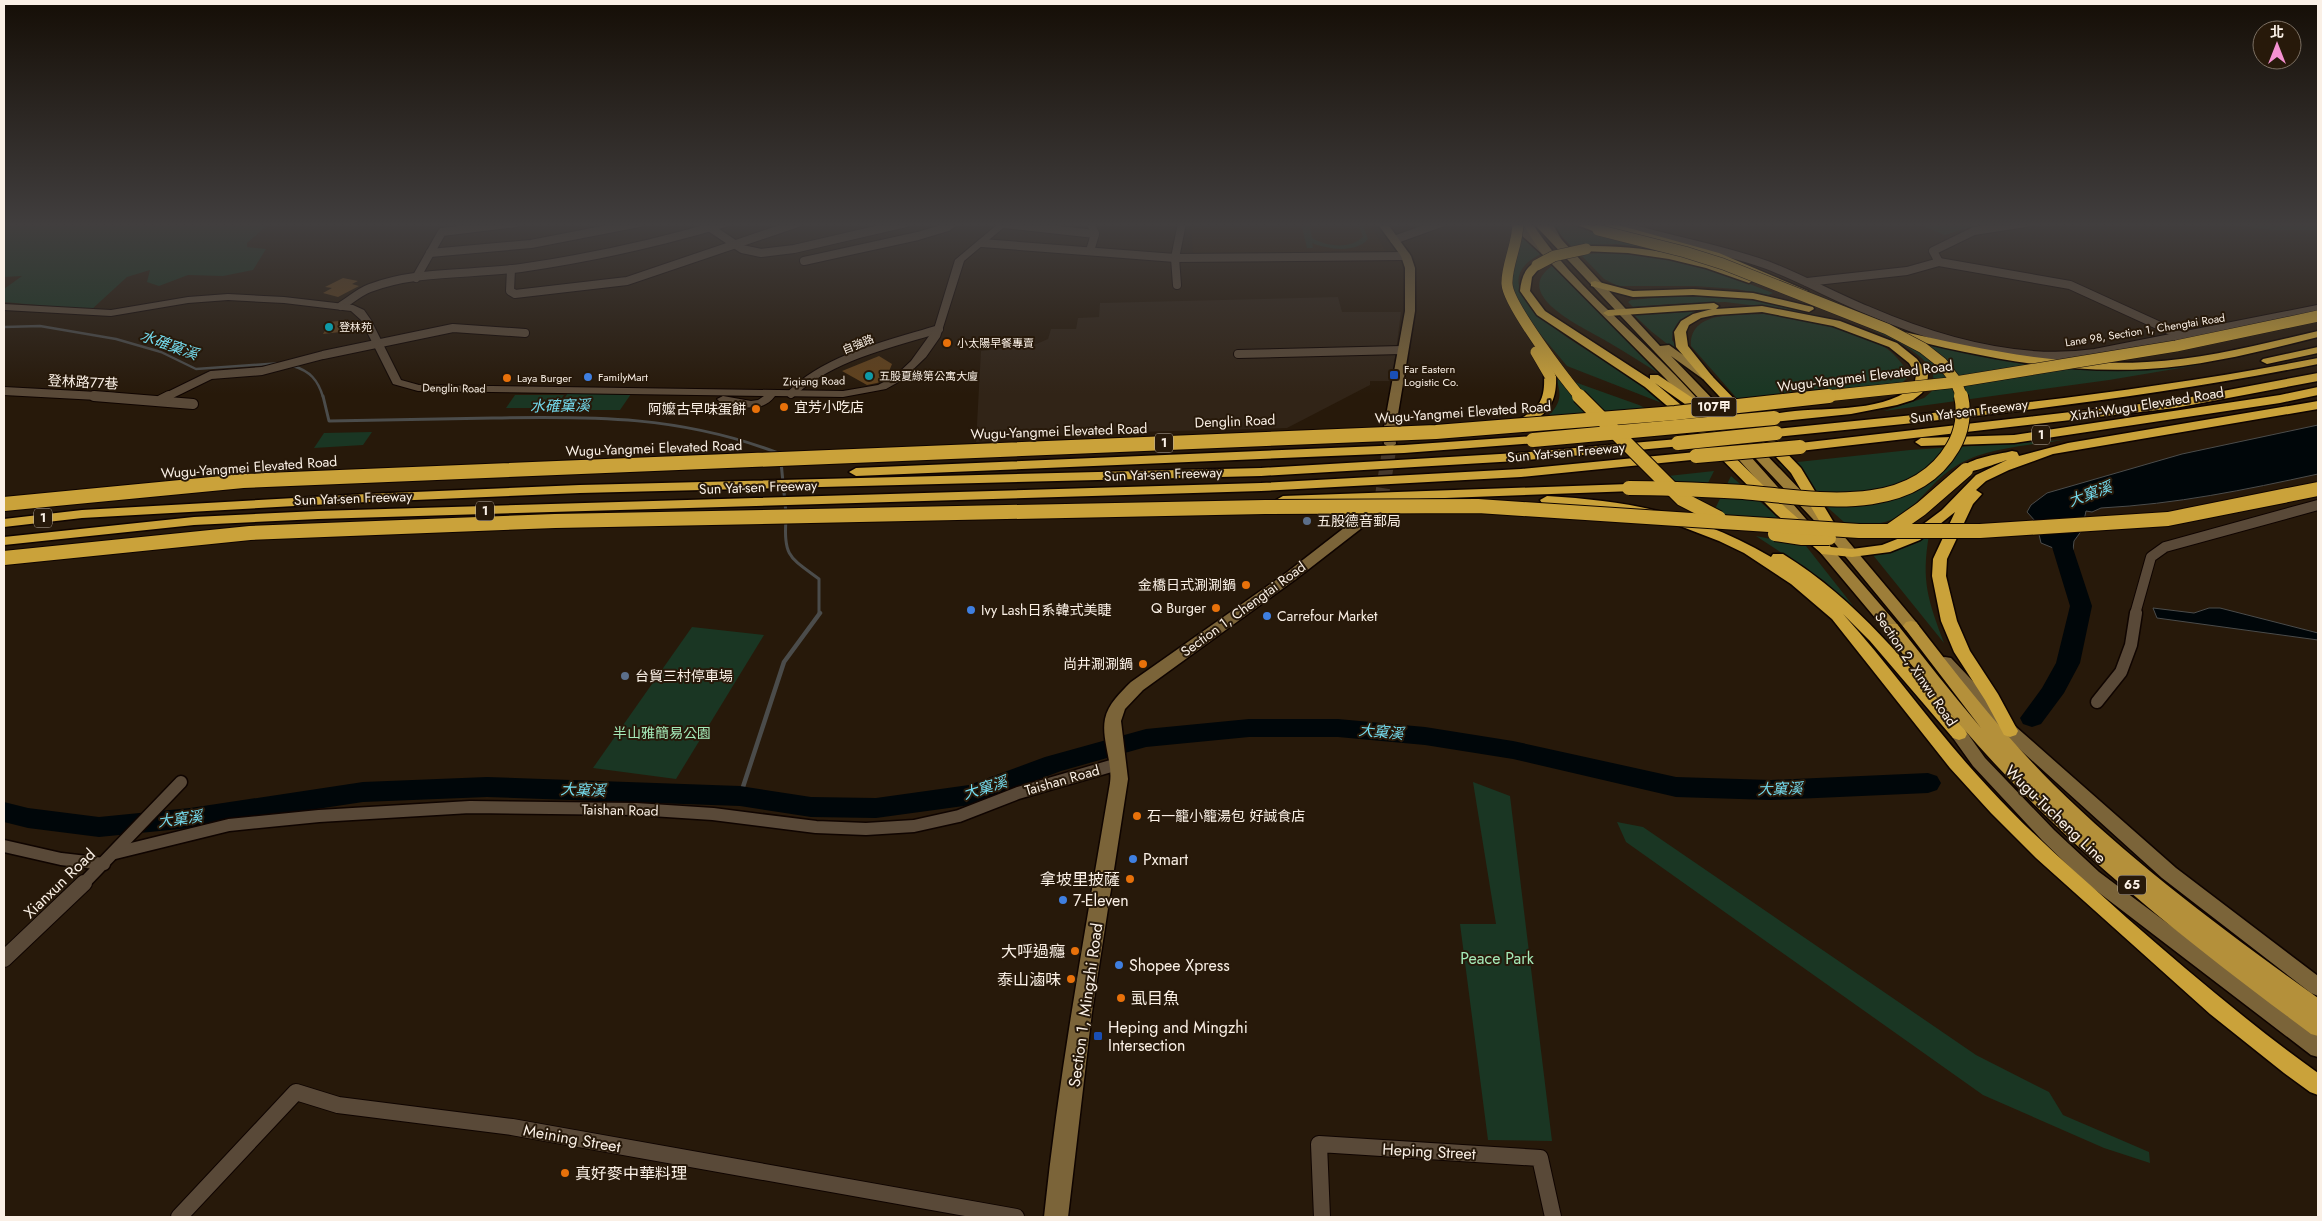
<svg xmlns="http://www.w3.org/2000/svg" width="2322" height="1221" font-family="Jost,'Noto Sans TC',sans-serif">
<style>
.built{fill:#2f1c07}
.industrial{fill:#312417}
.green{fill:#1a3623}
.water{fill:#000609;stroke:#4b4c4b}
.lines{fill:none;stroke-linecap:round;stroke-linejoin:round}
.stream-far2{stroke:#4b4c4b;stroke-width:2.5}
.stream-far1{stroke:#4b4c4b;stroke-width:3}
.stream{stroke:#4b4c4b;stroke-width:4.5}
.river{fill:#000609;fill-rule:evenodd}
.building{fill:#62421c}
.secondary-tunnel{stroke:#47392b;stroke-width:14;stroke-dasharray:14 7;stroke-linecap:butt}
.minor-far3-casing{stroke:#0f0400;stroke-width:10}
.minor-far2-casing{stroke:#0f0400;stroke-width:12}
.minor-far1-casing{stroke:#0f0400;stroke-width:15}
.minor-casing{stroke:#0f0400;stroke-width:18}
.tertiary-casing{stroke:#0f0400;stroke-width:2}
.secondary-casing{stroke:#0f0400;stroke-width:3}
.primary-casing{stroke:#0f0400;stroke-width:3}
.trunk-casing{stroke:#0f0400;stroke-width:3}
.motorway-casing{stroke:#0f0400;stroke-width:3}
.minor-far3{stroke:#594938;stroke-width:8}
.minor-far2{stroke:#594938;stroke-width:10}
.minor-far1{stroke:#594938;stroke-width:12}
.minor{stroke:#594938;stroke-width:16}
.tertiary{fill:#594938;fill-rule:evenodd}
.secondary{fill:#7b6439;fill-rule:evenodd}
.primary{fill:#9d7e39;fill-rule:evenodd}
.trunk{fill:#b4903a;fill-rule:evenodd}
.motorway{fill:#caa23a;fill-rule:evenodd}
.motorway-bridge-far1-casing{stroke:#0f0400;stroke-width:12;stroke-linecap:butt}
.motorway-bridge-casing{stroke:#0f0400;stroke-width:16;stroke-linecap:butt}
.motorway-bridge-far1{stroke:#caa23a;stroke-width:11}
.motorway-bridge{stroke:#caa23a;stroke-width:14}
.culture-dot{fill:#0f9aa8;stroke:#27190a;stroke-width:2}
.food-dot{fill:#e8710a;stroke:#27190a;stroke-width:2}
.transit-dot{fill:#1a4fb4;stroke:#27190a;stroke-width:2}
.shop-dot{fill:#3f7fe0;stroke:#27190a;stroke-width:2}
.service-dot{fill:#5c6f8a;stroke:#27190a;stroke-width:2}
.labels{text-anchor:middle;stroke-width:4;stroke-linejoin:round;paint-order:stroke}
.far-poi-label{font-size:11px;fill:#faf0e6;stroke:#27190a;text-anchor:start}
.far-street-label{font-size:11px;fill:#faf0e6;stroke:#27190a}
.shield{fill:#27190a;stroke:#bbb0a4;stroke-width:1}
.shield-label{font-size:12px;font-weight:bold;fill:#faf0e6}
.street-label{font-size:14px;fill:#faf0e6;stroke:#27190a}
.poi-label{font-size:14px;fill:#faf0e6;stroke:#27190a;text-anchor:start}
.park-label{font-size:14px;fill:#a5eab8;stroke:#27190a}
.water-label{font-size:15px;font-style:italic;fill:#74dbee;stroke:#27190a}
.near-street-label{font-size:16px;fill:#faf0e6;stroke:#27190a}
.near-poi-label{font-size:16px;fill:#faf0e6;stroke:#27190a;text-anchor:start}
.near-park-label{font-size:16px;fill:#a5eab8;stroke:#27190a}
</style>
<rect width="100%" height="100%" fill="#27190a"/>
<path class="built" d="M1191 223H1369L1388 255 1193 256Z"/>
<path class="industrial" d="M1338 297 1342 312H1401L1392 381H1370V385L1287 428 1096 433 976 442 981 351 1034 345 1048 339 1051 329H1076L1078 318 1099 317 1100 303Z"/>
<g class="green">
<path d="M4 223H270L247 243V247L266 249 253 270 223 276 188 275 159 286 147 282 150 270 127 277 91 310 4 302V289L22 276 4 277Z"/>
<path d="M1301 223H1309L1312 238C1327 247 1350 249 1363 237L1358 223H1362L1368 239C1355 254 1327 249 1312 243L1313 248H1307Z"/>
<path d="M1550 223H1561L1655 248 1616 244 1571 246Z"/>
<path d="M1915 223H2001L1960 230 1945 235Z"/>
<path d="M2217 223H2318V230H2273Z"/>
<path d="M1521 234 1543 253C1463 290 1602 357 1628 375 1642 384 1655 395 1667 405L1567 366 1525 316 1513 292V273Z"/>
<path d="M1598 253C1665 251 1712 269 1773 293L1768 295 1736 289 1695 286H1618L1604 279 1581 255Z"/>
<path d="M1552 266 1664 377C1646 365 1627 353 1608 342 1587 329 1509 296 1552 266Z"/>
<path d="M1676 296 1749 299 1842 321 1783 309 1725 302 1671 304 1633 307 1628 302 1631 300Z"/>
<path d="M1708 309C1689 314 1673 318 1672 340L1689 361 1652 332 1633 314Z"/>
<path d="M1764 314C1810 320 1889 328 1909 376L1901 384 1740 402 1691 346C1689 310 1739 315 1764 314Z"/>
<path d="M1870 329C1957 352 2046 370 2136 370 2159 369 2182 366 2204 364L2109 380 1884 411 1924 398 1932 391C1932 387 1934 380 1933 375 1927 353 1889 337 1870 329Z"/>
<path d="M1555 375 1639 405 1651 411 1543 421C1561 404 1563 398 1555 375Z"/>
<path d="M568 393 631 394 620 410H556Z"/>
<path d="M515 395H564L555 408H506Z"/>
<path d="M372 432 363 445 314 448 324 433Z"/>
<path d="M2064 440C2031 445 1984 448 1956 466 1932 480 1917 509 1891 520 1877 526 1860 524 1845 523L1779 464 1910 450Z"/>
<path d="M1714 471 1699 501 1687 494 1668 476Z"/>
<path d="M1731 476 1782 521 1731 517 1715 509Z"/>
<path d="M1929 535C1921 581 1928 600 1944 643L1873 555 1889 552Z"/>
<path d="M1756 536 1806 546 1854 607 1823 580Z"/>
<path d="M692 627 764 635 676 779 593 768Z"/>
<path d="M1473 782 1510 796 1552 1141 1488 1140 1460 924H1496Z"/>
<path d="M1617 822 1643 827 1976 1055 2049 1092 2063 1115 2149 1152 2150 1163 2104 1148 1983 1095 1626 842Z"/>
</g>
<g class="water">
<path d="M2318 425V474C2244 490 2177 504 2101 508L2092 512 2086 511 2082 530 2074 541 2073 550 2063 552 2041 543 2036 522 2027 512 2031 505 2047 493 2182 454Z"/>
<path d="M2153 608 2194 613 2209 608H2220L2318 633V640L2157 618Z"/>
</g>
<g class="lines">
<g class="stream-far2">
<path d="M4 327 40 326 116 339 161 352 196 369 282 363"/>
<path d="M293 366C310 371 318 380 323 397"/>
</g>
<g class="stream-far1">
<path d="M323 396 329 421C384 420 438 419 493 418 594 416 682 416 778 453"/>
<path d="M781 462 786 513"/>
<path d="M786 520C783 557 791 558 819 579V614"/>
</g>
<path class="stream" d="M740 796 784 662 820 613"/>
<g class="river">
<path d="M2055 518 2062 520 2065 524 2092 606 2080 663 2064 693 2041 724 2032 727 2023 724 2020 718 2042 688 2056 663 2070 606 2045 524 2048 520Z"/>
<path d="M1249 719H1338L1425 727 1513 741 1676 777 1771 780 1928 773 1937 776 1941 783 1937 790 1928 793 1771 800 1676 797 1513 759 1425 745 1338 737H1249L1146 747 1061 771 971 805 876 818 811 817 740 806 487 797 363 802 190 828 99 837 28 828 4 822V802L28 808 99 817 190 808 363 782 487 777 740 786 811 797 876 798 969 785 1045 757 1146 729Z"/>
</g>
</g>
<g class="building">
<path d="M343 278 358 281 352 284 359 286 338 297 323 293 332 288 325 287Z"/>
<path d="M346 320 340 332 323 334 330 322Z"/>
<path d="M879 356 892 364 886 379 877 383 867 385 842 371Z"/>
</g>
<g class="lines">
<path class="secondary-tunnel" d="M1381 502 1390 444"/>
<g class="minor-far3-casing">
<g id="minor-far3">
<path d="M1614 223C1664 239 1717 247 1767 265 1801 278 1833 296 1867 310 1936 340 2019 364 2095 353L2318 309"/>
<path d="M1004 224 1095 234"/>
<path d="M706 225 742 249 761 253 794 249 906 223"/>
<path d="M1394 240 1441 223"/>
<path d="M982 243 1175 258 1406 256"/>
<path d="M1090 251 1095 234 1091 223"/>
<path d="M430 253 531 244 639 223"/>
<path d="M804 261 918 236 948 227 953 223"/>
<path d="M1939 262 2070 285 2184 337"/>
<path d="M511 269 510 291 515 294 627 281 798 223"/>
<path d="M416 278 442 232 516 223"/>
<path d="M1807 282 1907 271 1939 262 1933 251 1974 231 2025 223"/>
<path d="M1177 285 1175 258 1182 223"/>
<path d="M341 306C351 300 359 292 370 288 417 270 471 275 521 268 590 258 658 243 725 223"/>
<path d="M1238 354 1402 350"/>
<path d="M4 391 116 397"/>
<path d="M791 394C829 357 890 344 939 329"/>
<path d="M166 397 211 375 262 371 323 355 453 328 525 333"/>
</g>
</g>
<g class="minor-far2-casing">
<g id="minor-far2">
<path d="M94 396 193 404"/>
<path d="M161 400 169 396"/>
<path d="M2135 614 2151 557 2165 547 2318 505"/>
</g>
</g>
<g class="minor-far1-casing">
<g id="minor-far1">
<path d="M2097 702 2121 672 2131 645 2136 613"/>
<path d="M4 846 61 859 104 864"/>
<path d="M115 853 229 825 319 816 470 807 636 809 713 814 816 827 866 829 914 826 959 816 1018 793 1118 764"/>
<path d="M83 884 181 782"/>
</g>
</g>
<g class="minor-casing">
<g id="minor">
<path d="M4 959 84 883"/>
<path d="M179 1217 296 1092 338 1105 512 1127 1016 1217"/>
<path d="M1322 1217 1319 1144 1540 1158 1553 1217"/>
</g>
</g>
<g class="tertiary-casing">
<path id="tertiary" d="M999 223H1009L964 261 940 337 926 357 902 380 886 389 843 397 775 396C761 415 738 406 719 401L717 399 723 396 751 401 758 400 764 396 418 391 393 384 361 320 351 311 284 303 228 300 188 303 111 316 4 310V304L111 310 188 297 228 294 284 297 353 305 364 310 371 320 401 380 419 385 843 391 878 385 895 376 911 361 934 329 955 260Z"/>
</g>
<g class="secondary-casing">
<g id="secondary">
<path d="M1377 223H1387L1411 256 1415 268V311L1395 432 1396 444 1390 448 1384 444 1383 432 1405 311V268L1401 256Z"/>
<path d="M1508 223H1519L1550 250V254H1542Z"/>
<path d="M1542 223H1552L1563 242 1562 244H1554Z"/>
<path d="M1381 498 1388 502 1372 520 1296 579 1143 690 1125 709 1121 721 1128 779 1092 1012 1068 1217H1044C1059 1072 1086 927 1110 783 1113 762 1101 739 1105 719 1108 704 1121 692 1131 682L1286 573 1362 514 1376 499Z"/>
<path d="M1945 657 1951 658 2016 727 2176 868 2318 976V996L2311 993 2162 878 2004 735 1939 666 1937 662 1939 658Z"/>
<path d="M1929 678 1935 679 1965 730 1985 758 2054 830 2099 872 2318 1036V1057L2311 1055 2085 882 2042 840 1973 766 1953 738 1921 683 1923 679Z"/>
</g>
</g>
<g class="primary-casing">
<g id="primary">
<path d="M1522 223H1532C1570 281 1627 325 1675 375 1752 456 1825 540 1897 624L1900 628 1897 632H1887L1788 514 1666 379 1542 254Z"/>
<path d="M1533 223H1544L1562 240 1660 346 1669 345 1711 375 1713 377 1711 379H1703L1671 356 1837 528 1916 622 1919 626 1916 630H1906L1827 534Z"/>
</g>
</g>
<g class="trunk-casing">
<path id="trunk" d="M1911 621 1916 622C1960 679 2003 734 2053 784 2134 864 2226 932 2318 998V1036L2311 1034C2174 932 2041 828 1935 694 1918 672 1899 651 1884 628L1887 624H1897C1925 659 1952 694 1981 728L1906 630 1903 626 1906 622Z"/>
</g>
<g class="motorway-casing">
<g id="motorway">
<path d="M1572 223H1588L1603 230 1598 233Z"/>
<path d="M1594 223H1611L1719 253 1808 291 1803 294 1799 293 1711 257Z"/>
<path d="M1586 246C1634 245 1680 253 1726 268 1735 271 1748 274 1754 280L1749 283 1706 268 1669 259 1628 253 1582 251 1581 249Z"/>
<path d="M1537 262 1542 265 1532 277 1530 291 1545 311 1650 379V375H1658L1700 403 1702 406 1700 409H1692L1655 383 1687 410 1786 508 1831 547 1852 549 1882 545 1910 534 1942 510 1976 475 2007 460C1998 463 1968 474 1961 473L1959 470C1970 457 1997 455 2012 451L2017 452 2019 456 2068 443 2318 401V409L2053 454 2009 470 1986 481 1976 490 1982 494 1973 504 1947 559 1946 576 1957 621 1970 651 1998 694 2018 731 2016 735 2010 737 2004 735 1985 700 1954 652 1941 621 1932 576 1933 559 1955 512 1920 540 1890 552 1852 557 1822 554 1776 514 1679 416 1645 387 1537 315 1520 291C1521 279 1525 266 1537 262Z"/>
<path d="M1595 281 1633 291 1693 289 1753 293 1813 307 1814 309 1809 312 1753 299 1693 295 1633 297 1591 286V282Z"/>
<path d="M1714 303 1719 306 1716 309 1762 306 1840 321 1897 343 1917 359 1928 375 1927 385 1922 393 1913 400 1897 405 1851 414 1774 422 1768 418 1770 415C1816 404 1873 417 1914 387L1916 375 1909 363 1889 347 1833 326 1762 312 1715 315 1701 318 1689 325 1686 332 1688 346 1712 376 1801 468 1839 531 1837 534H1827L1791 473 1704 380 1676 347 1674 332 1681 321 1693 314 1712 309 1608 316 1603 313 1608 310Z"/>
<path d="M1896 330C1978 349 2062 367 2147 362 2205 359 2262 344 2318 331V337C2262 351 2205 366 2147 369 2061 374 1975 356 1892 335L1890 333Z"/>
<path d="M2318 347V353L2267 364 2261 361 2263 359Z"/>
<path d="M2318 358V364C2139 400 1958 419 1776 437L1770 433 1776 429C1958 411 2139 393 2318 358Z"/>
<path d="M1550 372 1556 376C1557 399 1550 413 1529 424 1523 427 1518 430 1511 429L1509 426C1513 422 1518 420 1523 417 1541 408 1545 396 1544 376Z"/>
<path d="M2318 373V381L2175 408 1800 451 1794 447 1800 443 2175 400Z"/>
<path d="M2318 387V395L2280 403 2014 443 1921 446 1915 442 1921 438 2014 435 2280 395Z"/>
<path d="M1533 436 1539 440 1537 443 1404 453 856 476 849 472 856 468 1404 445Z"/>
<path d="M1678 439 1682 440 1684 443 1682 446 1517 461 1261 476 580 493 367 502 82 518 4 527V519L82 510 367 494 580 485 1261 468 1517 453Z"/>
<path d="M1696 452 1701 453 1702 456 1701 459 1521 477 1261 491 318 519 194 525 4 545V537L194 517 318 511 1261 483 1521 469Z"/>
<path d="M1629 484 1636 488 1634 491 1283 504 1276 500 1283 496Z"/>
<path d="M1547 496C1632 501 1697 514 1771 557L1773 554H1783C1859 601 1906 664 1965 730L1967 734 1965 738 1959 740 1953 738 1870 641 1843 614C1894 670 1937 733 1989 788 2032 835 2080 876 2127 918 2189 972 2251 1025 2318 1073V1095L2310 1092 2284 1073 2210 1014 2036 858 1991 813 1950 768 1832 619 1791 584 1744 553 1719 541 1667 521 1622 511 1542 503 1540 500Z"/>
</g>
</g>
<use href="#minor-far3" class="minor-far3"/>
<use href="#minor-far2" class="minor-far2"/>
<use href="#minor-far1" class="minor-far1"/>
<use href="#minor" class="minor"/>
<use href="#tertiary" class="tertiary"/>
<use href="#secondary" class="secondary"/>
<use href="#primary" class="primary"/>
<use href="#trunk" class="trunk"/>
<use href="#motorway" class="motorway"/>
<g class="motorway-bridge-far1-casing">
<g id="motorway-bridge-far1">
<path d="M1518 223C1518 244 1506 266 1507 284 1508 305 1565 379 1580 397"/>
<path d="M1598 230 1685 252 1723 264 1887 329 1923 348 1942 363 1955 380 1962 397"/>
<path d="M1537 265 1554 256 1586 249"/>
<path d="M1536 352 1550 376"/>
<path d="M1817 397 1949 383 2176 346 2318 316"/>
</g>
</g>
<g class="motorway-bridge-casing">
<g id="motorway-bridge">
<path d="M1579 396 1682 499 1719 518"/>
<path d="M1533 440 1774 418"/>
<path d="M1678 443 1776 433"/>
<path d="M1696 456 1800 447"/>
<path d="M1629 488C1667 488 1705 490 1743 492 1811 498 1911 519 1953 447 1962 432 1965 413 1961 396"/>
<path d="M4 504 243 481 1436 432 1675 413 1829 396"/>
<path d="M1891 530 1921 509 1966 470"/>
<path d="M1775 534 1802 538H1829"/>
<path d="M4 558 250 533 555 521 1265 507 1478 506 1859 531H1980L2168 519 2318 489"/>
</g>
</g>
<use href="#motorway-bridge-far1" class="motorway-bridge-far1"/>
<use href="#motorway-bridge" class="motorway-bridge"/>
</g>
<linearGradient id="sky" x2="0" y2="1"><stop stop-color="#150e06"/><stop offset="0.57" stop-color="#413e3e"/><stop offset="1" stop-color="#413e3e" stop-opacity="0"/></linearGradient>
<rect width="2322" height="394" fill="url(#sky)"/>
<g class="culture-dot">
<circle cx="329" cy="327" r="5"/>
<circle cx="869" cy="376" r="5"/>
</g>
<g class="food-dot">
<circle cx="947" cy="343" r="5"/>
<circle cx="507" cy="378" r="5"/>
<circle cx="784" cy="407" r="5"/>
<circle cx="756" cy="409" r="5"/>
<circle cx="1246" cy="585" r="5"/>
<circle cx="1216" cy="608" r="5"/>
<circle cx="1143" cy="664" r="5"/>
<circle cx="1137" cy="816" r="5"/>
<circle cx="1130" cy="879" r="5"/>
<circle cx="1075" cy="951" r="5"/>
<circle cx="1071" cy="979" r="5"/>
<circle cx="1121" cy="998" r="5"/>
<circle cx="565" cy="1173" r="5"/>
</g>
<g class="transit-dot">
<rect x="1389" y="370" width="10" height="10" rx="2.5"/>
<rect x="1093" y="1031" width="10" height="10" rx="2.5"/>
</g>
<g class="shop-dot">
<circle cx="588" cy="377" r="5"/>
<circle cx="971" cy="610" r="5"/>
<circle cx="1267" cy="616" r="5"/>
<circle cx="1133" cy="859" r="5"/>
<circle cx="1063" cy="900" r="5"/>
<circle cx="1119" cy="965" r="5"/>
</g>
<g class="service-dot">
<circle cx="1307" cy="521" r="5"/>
<circle cx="625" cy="676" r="5"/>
</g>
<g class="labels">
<g class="far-poi-label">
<text x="339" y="331">登林苑</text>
<text x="957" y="347">小太陽早餐專賣</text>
<text x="1404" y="373">Far Eastern<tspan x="1404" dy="13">Logistic Co.</tspan></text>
<text x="879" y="380">五股夏綠第公寓大廈</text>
<text x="598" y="381">FamilyMart</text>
<text x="517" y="382">Laya Burger</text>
</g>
<g class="far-street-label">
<text transform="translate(2145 330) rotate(-9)" y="4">Lane 98, Section 1, Chengtai Road</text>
<text transform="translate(858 344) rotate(-22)" y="4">自強路</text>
<text transform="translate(814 381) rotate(-1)" y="4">Ziqiang Road</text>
<text transform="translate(454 388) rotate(1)" y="4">Denglin Road</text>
</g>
<g class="shield">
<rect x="1691.5" y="397.5" width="45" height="19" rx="4"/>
<rect x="2032" y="425.5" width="18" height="19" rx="4"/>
<rect x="1155" y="433.5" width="18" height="19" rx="4"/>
<rect x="476" y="501.5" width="18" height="19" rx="4"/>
<rect x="34" y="508.5" width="18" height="19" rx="4"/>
<rect x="2118" y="875.5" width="28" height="19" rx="4"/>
</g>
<g class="shield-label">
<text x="1714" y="411">107甲</text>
<text x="2041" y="439">1</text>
<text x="1164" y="447">1</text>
<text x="485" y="515">1</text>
<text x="43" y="522">1</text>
<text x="2132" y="889">65</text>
</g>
<g class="street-label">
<text transform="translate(1865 376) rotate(-7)" y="5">Wugu-Yangmei Elevated Road</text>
<text transform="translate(83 382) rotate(3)" y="5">登林路77巷</text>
<text transform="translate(2147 404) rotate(-9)" y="5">Xizhi-Wugu Elevated Road</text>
<text transform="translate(1969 411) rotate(-7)" y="5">Sun Yat-sen Freeway</text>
<text transform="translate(1463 412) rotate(-4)" y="5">Wugu-Yangmei Elevated Road</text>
<text transform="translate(1235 421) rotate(-2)" y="5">Denglin Road</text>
<text transform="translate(1059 431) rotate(-2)" y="5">Wugu-Yangmei Elevated Road</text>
<text transform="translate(654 448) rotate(-2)" y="5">Wugu-Yangmei Elevated Road</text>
<text transform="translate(1566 452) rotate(-5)" y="5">Sun Yat-sen Freeway</text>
<text transform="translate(249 467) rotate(-4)" y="5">Wugu-Yangmei Elevated Road</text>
<text transform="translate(1163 474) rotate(-2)" y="5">Sun Yat-sen Freeway</text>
<text transform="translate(758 487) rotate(-2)" y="5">Sun Yat-sen Freeway</text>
<text transform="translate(353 498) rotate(-2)" y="5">Sun Yat-sen Freeway</text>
<text transform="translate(1243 609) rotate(-36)" y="5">Section 1, Chengtai Road</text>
<text transform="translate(1916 669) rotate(56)" y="5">Section 2, Xinwu Road</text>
<text transform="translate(1062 780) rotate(-16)" y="5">Taishan Road</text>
<text transform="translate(620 810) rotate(1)" y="5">Taishan Road</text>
</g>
<g class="poi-label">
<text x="794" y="412">宜芳小吃店</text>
<text x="746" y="414" text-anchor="end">阿嬤古早味蛋餅</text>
<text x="1317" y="526">五股德音郵局</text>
<text x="1236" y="590" text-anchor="end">金橋日式涮涮鍋</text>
<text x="1206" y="613" text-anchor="end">Q Burger</text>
<text x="981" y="615">Ivy Lash日系韓式美睫</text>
<text x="1277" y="621">Carrefour Market</text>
<text x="1133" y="669" text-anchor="end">尚井涮涮鍋</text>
<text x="635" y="681">台貿三村停車場</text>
<text x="1147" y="821">石一籠小籠湯包 好誠食店</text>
</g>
<g class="park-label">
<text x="662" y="738">半山雅簡易公園</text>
</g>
<g class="water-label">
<text transform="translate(169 345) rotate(20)" y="5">水確窠溪</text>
<text transform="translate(560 406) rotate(-1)" y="5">水確窠溪</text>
<text transform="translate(2090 494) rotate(-20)" y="5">大窠溪</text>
<text transform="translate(1381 732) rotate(5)" y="5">大窠溪</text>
<text transform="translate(985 788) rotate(-17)" y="5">大窠溪</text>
<text transform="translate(1780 789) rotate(-1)" y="5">大窠溪</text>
<text transform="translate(583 790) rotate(2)" y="5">大窠溪</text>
<text transform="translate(180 819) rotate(-7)" y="5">大窠溪</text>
</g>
<g class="near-street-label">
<text transform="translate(2056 814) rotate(44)" y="6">Wugu-Tucheng Line</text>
<text transform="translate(59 883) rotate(-44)" y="6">Xianxun Road</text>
<text transform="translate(1085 1005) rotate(-82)" y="6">Section 1, Mingzhi Road</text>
<text transform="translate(572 1138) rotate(10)" y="6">Meining Street</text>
<text transform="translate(1429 1151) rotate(3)" y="6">Heping Street</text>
</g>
<g class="near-poi-label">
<text x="1143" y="865">Pxmart</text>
<text x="1120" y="885" text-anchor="end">拿坡里披薩</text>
<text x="1073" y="906">7-Eleven</text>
<text x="1065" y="957" text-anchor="end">大呼過癮</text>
<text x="1129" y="971">Shopee Xpress</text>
<text x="1061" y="985" text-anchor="end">泰山滷味</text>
<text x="1131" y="1004">虱目魚</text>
<text x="1108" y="1033">Heping and Mingzhi<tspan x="1108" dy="18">Intersection</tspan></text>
<text x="575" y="1179">真好麥中華料理</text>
</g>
<g class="near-park-label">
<text x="1497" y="964">Peace Park</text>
</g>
</g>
<rect width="2322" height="1221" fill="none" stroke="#faf0e6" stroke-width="10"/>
<g transform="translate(2277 45)"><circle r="24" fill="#27190a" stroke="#7b6f62"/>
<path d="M0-4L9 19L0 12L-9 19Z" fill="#f591d1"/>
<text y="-8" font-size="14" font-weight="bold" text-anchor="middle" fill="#faf0e6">北</text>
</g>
</svg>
